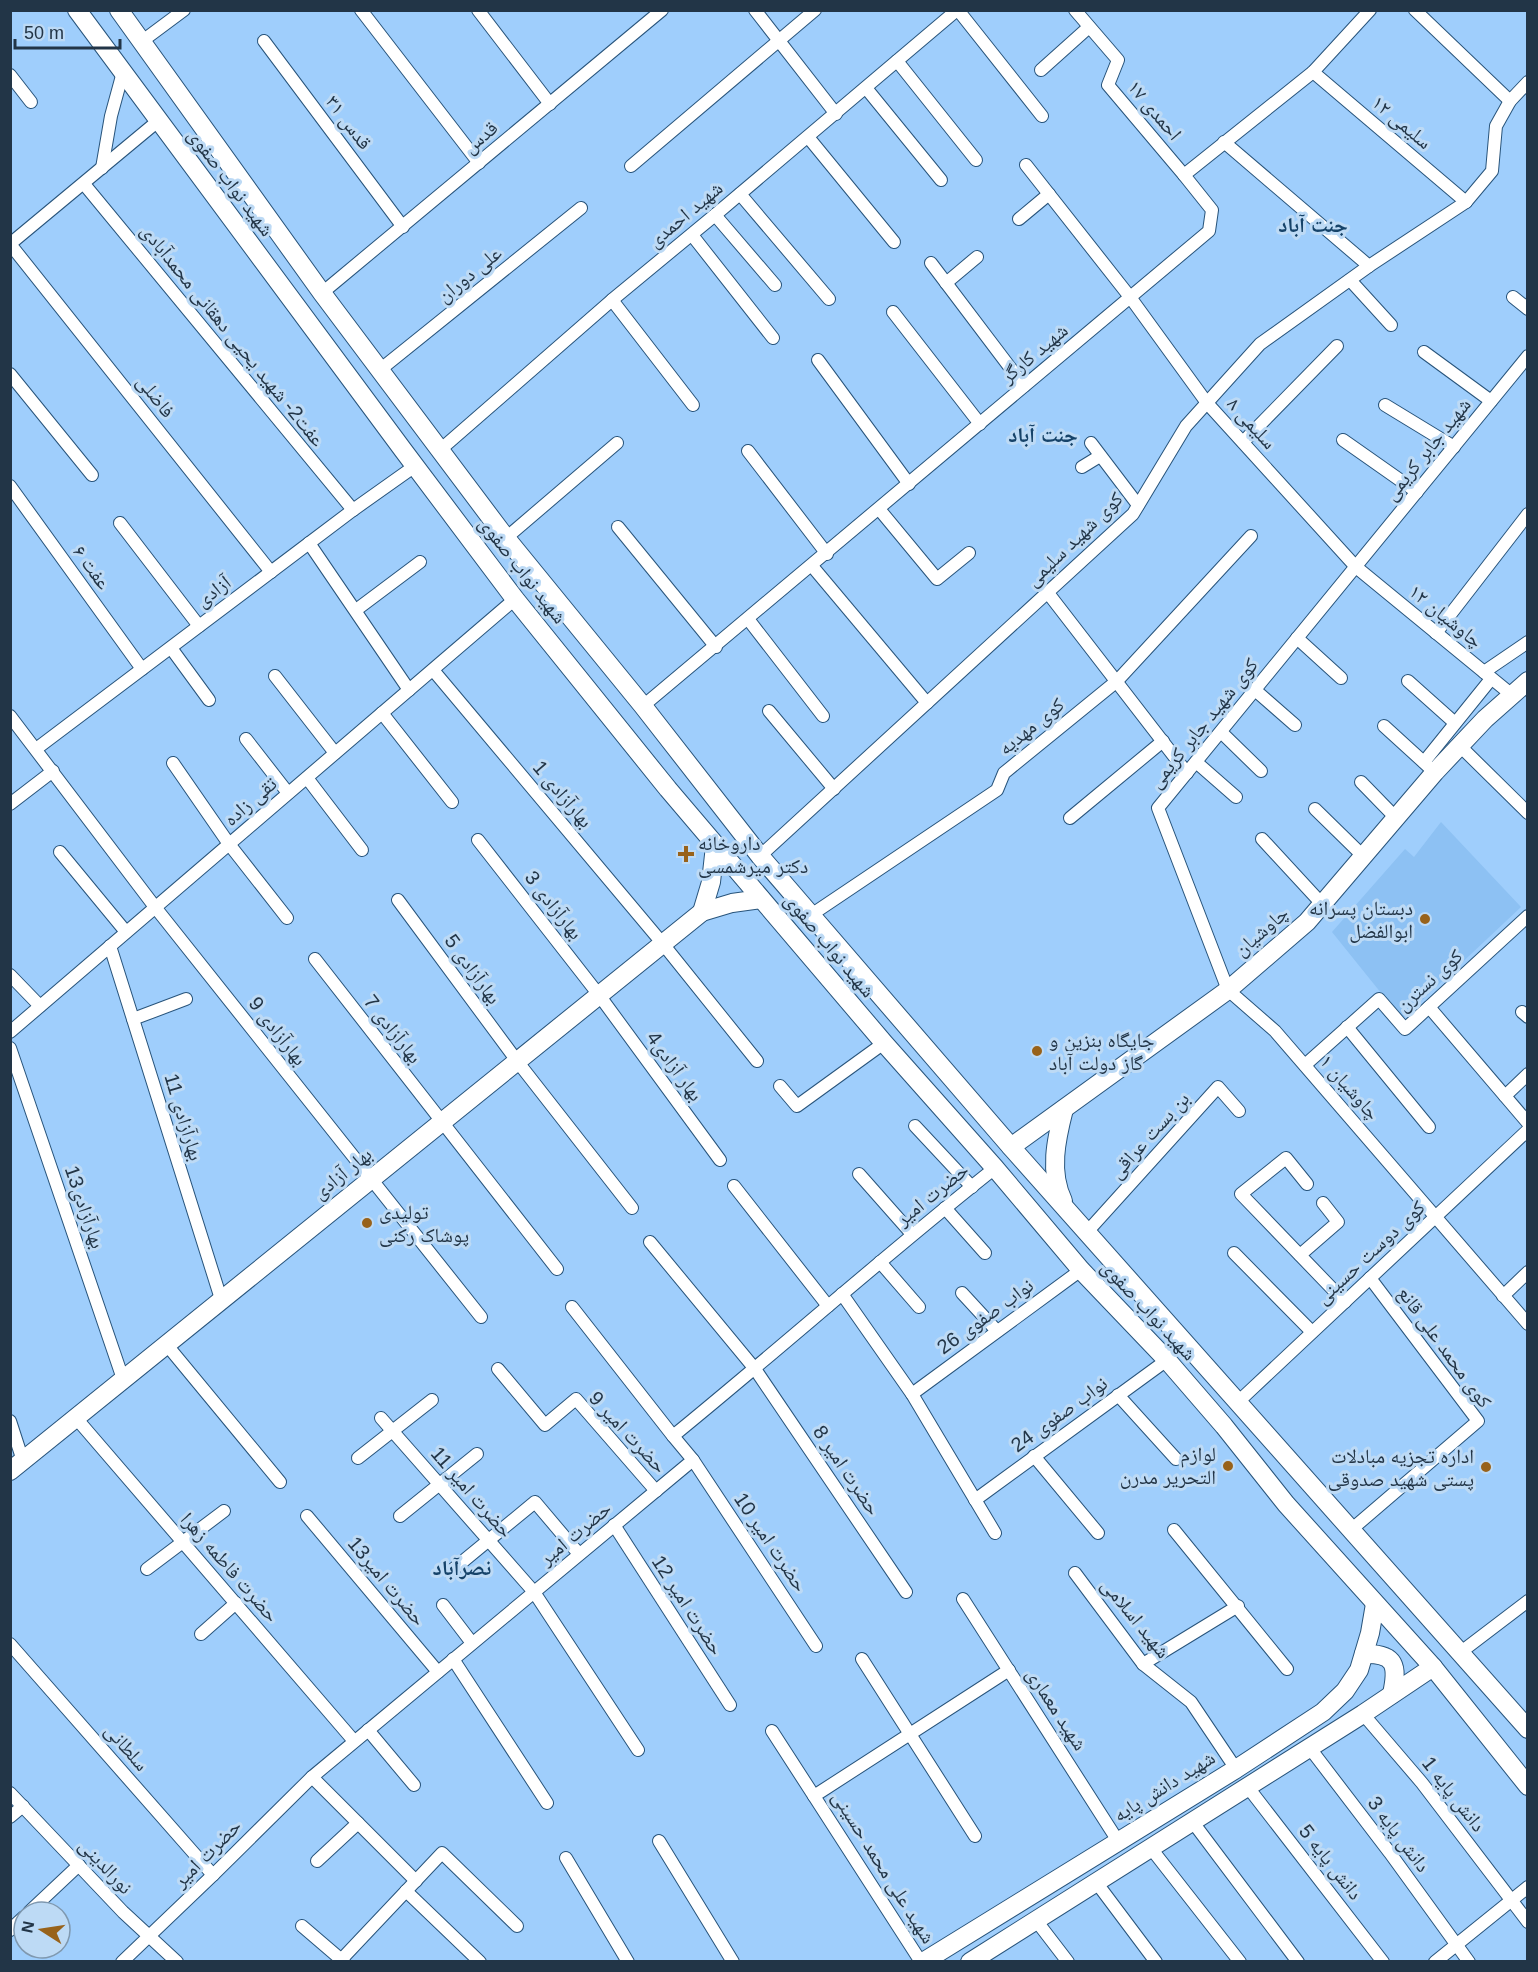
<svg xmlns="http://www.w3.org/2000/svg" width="1538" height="1972" font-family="Helvetica,'Noto Naskh Arabic',sans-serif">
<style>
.built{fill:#8dc1f3}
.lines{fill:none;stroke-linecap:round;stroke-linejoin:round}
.street-casing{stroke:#28547b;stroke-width:14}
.secondary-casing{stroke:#28547b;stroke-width:20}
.street{stroke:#fff;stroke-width:12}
.secondary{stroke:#fff;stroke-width:18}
.poi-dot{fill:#98621a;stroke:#bddaf5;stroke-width:2}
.labels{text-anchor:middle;stroke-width:6;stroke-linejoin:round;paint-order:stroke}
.street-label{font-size:20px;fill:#223547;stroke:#bddaf5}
.poi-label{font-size:20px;fill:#223547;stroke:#bddaf5;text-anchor:start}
.neighbourhood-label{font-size:21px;font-weight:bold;fill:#164369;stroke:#bddaf5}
</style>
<rect width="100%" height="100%" fill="#9fcefc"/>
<path class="built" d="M1441 822 1521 907 1402 1019 1332 932 1405 849 1414 857Z"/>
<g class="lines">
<g class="street-casing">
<g id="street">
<path d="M361 10 479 163"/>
<path d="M478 10 550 104"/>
<path d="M755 10 836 114"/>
<path d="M958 10 1042 116"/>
<path d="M1075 10 1118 60 1108 85 1184 175"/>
<path d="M1415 10 1510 101"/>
<path d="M264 41 403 227"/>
<path d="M141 42 184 10"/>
<path d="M897 61 976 160"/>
<path d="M1041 70 1089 27"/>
<path d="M1313 72 1466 202"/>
<path d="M10 75 31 102"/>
<path d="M866 88 941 180"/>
<path d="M808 137 894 242"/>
<path d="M1224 142 1369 266"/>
<path d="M1026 165 1130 297 1207 403 1356 567 1512 695"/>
<path d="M631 166 815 10"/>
<path d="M102 168 111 116 123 72"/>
<path d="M84 184 353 510"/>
<path d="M740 194 829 299"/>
<path d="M715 215 775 285"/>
<path d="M1019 219 1049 194"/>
<path d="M692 235 773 338"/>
<path d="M10 244 271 572"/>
<path d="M10 244 158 121"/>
<path d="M931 263 1024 386"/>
<path d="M1350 280 1391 325"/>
<path d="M946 283 977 257"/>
<path d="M322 293 662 10"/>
<path d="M1513 297 1528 309"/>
<path d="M612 300 693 405"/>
<path d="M893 312 980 424"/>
<path d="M1424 352 1491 401"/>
<path d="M1528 356 1158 808 1228 990 1275 1031 1528 1324"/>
<path d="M818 360 909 484"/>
<path d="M381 369 581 208"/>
<path d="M10 374 92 475"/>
<path d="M1385 405 1454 447"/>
<path d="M1343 440 1417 492"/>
<path d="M1243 442 1337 346"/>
<path d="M1091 443 1138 505"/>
<path d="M440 450 612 300 715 215 957 10"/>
<path d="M748 451 827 554"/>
<path d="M1082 467 1100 456"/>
<path d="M10 486 142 669"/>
<path d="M879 509 937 579 969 553"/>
<path d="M120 523 199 626"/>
<path d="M618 527 716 647"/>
<path d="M506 538 617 443"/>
<path d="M309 543 409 690"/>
<path d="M812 566 927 703"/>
<path d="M1048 593 1187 773"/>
<path d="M356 610 420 562"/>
<path d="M748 619 823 716"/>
<path d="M1436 633 1528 514"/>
<path d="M1297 638 1341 678"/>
<path d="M171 648 209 700"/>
<path d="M433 670 663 944 757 1061"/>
<path d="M1484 672 1528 642"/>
<path d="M275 676 335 753"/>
<path d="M1408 681 1455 723"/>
<path d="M1255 690 1295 725"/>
<path d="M643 706 1209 231 1212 210 1184 175 1313 72 1370 10"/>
<path d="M769 711 834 789"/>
<path d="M382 713 452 802"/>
<path d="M10 716 155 907 481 1317"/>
<path d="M1384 726 1430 768"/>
<path d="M1221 732 1261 771"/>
<path d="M246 739 288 793"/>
<path d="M1460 746 1528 813"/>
<path d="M36 749 353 510 415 466"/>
<path d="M1196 762 1236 797"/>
<path d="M1424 762 1491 679"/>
<path d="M173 763 229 844 287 918"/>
<path d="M307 778 362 850"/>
<path d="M1361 782 1396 818"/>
<path d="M10 804 53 771"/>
<path d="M1315 809 1363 856"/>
<path d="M1070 818 1163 741"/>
<path d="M1262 839 1322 904"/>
<path d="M478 840 599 995 720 1160"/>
<path d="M60 852 126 932"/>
<path d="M760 856 1133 514 1186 426 1260 344 1369 266 1466 202 1492 171 1496 126 1510 101 1528 82"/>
<path d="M398 900 517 1061 632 1208"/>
<path d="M811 915 997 790 1004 773 1117 681 1251 536"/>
<path d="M110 946 221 1299"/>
<path d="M315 959 557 1269"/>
<path d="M10 975 40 1006"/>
<path d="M1429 1007 1528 1123"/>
<path d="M1522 1012 1528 1017"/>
<path d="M133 1019 186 999"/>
<path d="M1347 1027 1429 1127"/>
<path d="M10 1032 515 599"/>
<path d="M10 1048 123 1379"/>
<path d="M1305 1065 1379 999 1405 1029 1528 916"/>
<path d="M780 1086 797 1106 884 1043"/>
<path d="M1505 1096 1528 1074"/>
<path d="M915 1126 972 1187"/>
<path d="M859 1174 912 1234"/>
<path d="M1307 1184 1286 1158 1241 1194 1345 1302"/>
<path d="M734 1186 828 1306"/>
<path d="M945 1208 985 1253"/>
<path d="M1087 1232 1218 1087 1239 1111"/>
<path d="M650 1242 755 1369 906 1592"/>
<path d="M1234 1253 1312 1332"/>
<path d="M1300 1255 1338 1222 1323 1203"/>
<path d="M880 1262 919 1307"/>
<path d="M962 1293 997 1331"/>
<path d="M842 1294 912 1394 995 1533"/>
<path d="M1503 1296 1528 1272"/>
<path d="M572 1307 673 1436"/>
<path d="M166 1344 280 1482"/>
<path d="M498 1369 545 1425 576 1399 656 1491"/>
<path d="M912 1394 1081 1270"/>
<path d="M1118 1395 1176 1459"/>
<path d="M1238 1402 1528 1130"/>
<path d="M76 1418 354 1741"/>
<path d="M381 1418 534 1592 638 1750"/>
<path d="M10 1421 23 1461"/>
<path d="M1034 1456 1098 1533"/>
<path d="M358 1458 432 1400"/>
<path d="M693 1460 816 1646"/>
<path d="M975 1500 1167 1360"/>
<path d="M307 1516 438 1672"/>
<path d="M400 1516 477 1454"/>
<path d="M614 1525 730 1705"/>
<path d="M1352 1529 1478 1421 1370 1278"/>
<path d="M1174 1530 1287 1669"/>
<path d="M147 1569 224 1511"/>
<path d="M450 1572 535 1502 579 1554"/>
<path d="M1075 1573 1143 1664 1191 1702 1236 1769"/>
<path d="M963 1599 1118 1841"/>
<path d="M443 1605 472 1643"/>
<path d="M201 1634 236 1603"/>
<path d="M10 1644 213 1875"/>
<path d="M1461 1652 1528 1601"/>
<path d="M453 1659 547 1803"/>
<path d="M862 1659 975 1836"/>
<path d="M1143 1664 1238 1606"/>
<path d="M1363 1714 1422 1783 1528 1922"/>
<path d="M368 1730 414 1785"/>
<path d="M772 1731 814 1796"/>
<path d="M1309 1747 1390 1853 1469 1962"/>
<path d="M312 1777 416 1881"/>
<path d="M1247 1786 1383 1962"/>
<path d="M10 1793 123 1912 177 1962"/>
<path d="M10 1817 23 1806"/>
<path d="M1192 1821 1298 1962"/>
<path d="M659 1841 733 1962"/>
<path d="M1150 1847 1240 1962"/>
<path d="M566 1858 628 1962"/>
<path d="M317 1861 358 1823"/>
<path d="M1096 1882 1156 1962"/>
<path d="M406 1891 480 1962"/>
<path d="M29 1912 79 1865"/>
<path d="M1035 1919 1068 1962"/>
<path d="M302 1926 344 1962"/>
<path d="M10 1930 24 1917"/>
<path d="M122 1962 213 1875 312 1777 693 1460 673 1436C781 1348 885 1255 995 1168"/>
<path d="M339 1962 442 1853 517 1926"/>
<path d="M921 1962 814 1796 1009 1670"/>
<path d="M1435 1962 1528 1887"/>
</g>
</g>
<g class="secondary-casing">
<g id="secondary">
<path d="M77 10 403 450 515 599 668 789 884 1043 995 1168 1081 1270 1167 1360 1224 1426 1286 1504 1433 1667 1528 1786"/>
<path d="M119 10 322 293 506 538 643 706 760 856 1011 1147 1528 1729"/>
<path d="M702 912 711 882 715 846"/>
<path d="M1011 1147 1228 990 1307 922 1435 772 1485 719 1528 681"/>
<path d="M1063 1201C1049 1172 1056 1140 1064 1109"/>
<path d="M10 1471 702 912 732 903 761 899"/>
<path d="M1364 1654C1396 1653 1398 1666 1392 1694"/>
<path d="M923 1962 1236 1769 1323 1712 1345 1691 1359 1670 1370 1633 1375 1604"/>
<path d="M970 1962 1363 1714 1433 1667"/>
</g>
</g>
<use href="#street" class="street"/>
<use href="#secondary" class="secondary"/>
</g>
<g class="poi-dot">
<path d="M683 845h6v6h6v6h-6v6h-6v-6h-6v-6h6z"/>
<circle cx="1425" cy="919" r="6"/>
<circle cx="1037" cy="1051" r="6"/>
<circle cx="367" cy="1223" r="6"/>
<circle cx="1228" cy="1466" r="6"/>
<circle cx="1486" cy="1467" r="6"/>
</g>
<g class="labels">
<g class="street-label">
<text transform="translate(1155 110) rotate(50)" y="7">احمدی ۱۷</text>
<text transform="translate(349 122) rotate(53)" y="7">قدس ۳۱</text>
<text transform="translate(1402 122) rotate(40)" y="7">سلیمی ۱۲</text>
<text transform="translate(480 137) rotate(-40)" y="7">قدس</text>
<text transform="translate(231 182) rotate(53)" y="7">شهید نواب صفوی</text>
<text transform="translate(685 214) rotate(-40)" y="7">شهید احمدی</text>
<text transform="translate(469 274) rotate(-39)" y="7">علی دوران</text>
<text transform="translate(233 335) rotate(51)" y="7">عفت2- شهید یحیی دهقانی محمدآبادی</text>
<text transform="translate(1034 353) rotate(-40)" y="7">شهید کارگر</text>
<text transform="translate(156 396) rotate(52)" y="7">فاضلی</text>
<text transform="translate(1252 423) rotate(48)" y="7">سلیمی ۸</text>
<text transform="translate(1427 449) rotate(-51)" y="7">شهید جابر کریمی</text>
<text transform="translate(1074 539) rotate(-44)" y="7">کوی شهید سلیمی</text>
<text transform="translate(92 567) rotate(54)" y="7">عفت ۶</text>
<text transform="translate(523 570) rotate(52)" y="7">شهید نواب صفوی</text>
<text transform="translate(213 591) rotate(-37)" y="7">آزادی</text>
<text transform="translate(1446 616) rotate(39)" y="7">چاوشیان ۱۲</text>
<text transform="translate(1203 723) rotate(-51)" y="7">کوی شهید جابر کریمی</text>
<text transform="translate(1031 726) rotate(-39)" y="7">کوی مهدیه</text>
<text transform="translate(563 794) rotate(50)" y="7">بهارآزادی 1</text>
<text transform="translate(250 801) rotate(-41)" y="7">تقی زاده</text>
<text transform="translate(554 905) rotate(52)" y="7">بهارآزادی 3</text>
<text transform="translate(1261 931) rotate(-41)" y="7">چاوشیان</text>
<text transform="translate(830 945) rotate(50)" y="7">شهید نواب صفوی</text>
<text transform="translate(473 969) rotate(54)" y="7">بهارآزادی 5</text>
<text transform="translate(1429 980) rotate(-42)" y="7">کوی نسترن</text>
<text transform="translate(393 1029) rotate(52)" y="7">بهارآزادی 7</text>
<text transform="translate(278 1031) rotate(52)" y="7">بهارآزادی 9</text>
<text transform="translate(675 1066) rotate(54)" y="7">بهار آزادی4</text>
<text transform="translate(1350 1087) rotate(49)" y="7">چاوشیان ۱</text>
<text transform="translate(184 1117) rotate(73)" y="7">بهارآزادی 11</text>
<text transform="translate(1149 1135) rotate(-48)" y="7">بن بست عراقی</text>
<text transform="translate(342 1173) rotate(-39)" y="7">بهار آزادی</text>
<text transform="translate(932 1194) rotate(-39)" y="7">حضرت امیر</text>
<text transform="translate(85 1207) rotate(71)" y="7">بهارآزادی13</text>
<text transform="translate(1370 1252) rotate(-43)" y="7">کوی دوست حسینی</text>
<text transform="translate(1149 1310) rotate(47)" y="7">شهید نواب صفوی</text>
<text transform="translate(985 1316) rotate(-36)" y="7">نواب صفوی 26</text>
<text transform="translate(1445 1347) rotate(54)" y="7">کوی محمد علی قانع</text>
<text transform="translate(1059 1414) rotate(-36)" y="7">نواب صفوی 24</text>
<text transform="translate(628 1432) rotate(47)" y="7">حضرت امیر 9</text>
<text transform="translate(847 1470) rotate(56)" y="7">حضرت امیر 8</text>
<text transform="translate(472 1492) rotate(49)" y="7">حضرت امیر 11</text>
<text transform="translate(575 1533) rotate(-40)" y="7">حضرت امیر</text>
<text transform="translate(771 1542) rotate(56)" y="7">حضرت امیر 10</text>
<text transform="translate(230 1567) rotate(49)" y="7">حضرت فاطمه زهرا</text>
<text transform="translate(387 1581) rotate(50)" y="7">حضرت امیر13</text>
<text transform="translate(688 1605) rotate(57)" y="7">حضرت امیر 12</text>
<text transform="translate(1136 1618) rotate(51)" y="7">شهید اسلامی</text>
<text transform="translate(1057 1709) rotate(57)" y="7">شهید معماری</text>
<text transform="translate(127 1747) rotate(49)" y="7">سلطانی</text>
<text transform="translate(1164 1786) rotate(-32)" y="7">شهید دانش پایه</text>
<text transform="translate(1454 1794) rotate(52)" y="7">دانش پایه 1</text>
<text transform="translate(1399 1834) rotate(53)" y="7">دانش پایه 3</text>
<text transform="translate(207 1853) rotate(-45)" y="7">حضرت امیر</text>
<text transform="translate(1331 1862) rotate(52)" y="7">دانش پایه 5</text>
<text transform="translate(106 1866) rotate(47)" y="7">نورالدینی</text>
<text transform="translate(884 1867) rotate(58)" y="7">شهید علی محمد حسینی</text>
</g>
<g class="poi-label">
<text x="698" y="850">داروخانه<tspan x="698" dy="23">دکتر میرشمسی</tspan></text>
<text x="1413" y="915" text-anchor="end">دبستان پسرانه<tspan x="1413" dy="23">ابوالفضل</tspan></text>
<text x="1049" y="1047">جایگاه بنزین و<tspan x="1049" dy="23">گاز دولت آباد</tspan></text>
<text x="379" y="1219">تولیدی<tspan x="379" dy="23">پوشاک رکنی</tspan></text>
<text x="1216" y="1461" text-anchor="end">لوازم<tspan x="1216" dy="23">التحریر مدرن</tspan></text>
<text x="1474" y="1463" text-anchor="end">اداره تجزیه مبادلات<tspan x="1474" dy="23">پستی شهید صدوقی</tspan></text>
</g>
<g class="neighbourhood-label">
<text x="1313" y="232">جنت آباد</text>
<text x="1043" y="442">جنت آباد</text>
<text x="462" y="1575">نصرآباد</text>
</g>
</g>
<rect width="1538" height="1972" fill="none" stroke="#223547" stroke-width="24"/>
<g transform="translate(42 1930) rotate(282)"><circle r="28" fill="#bddaf5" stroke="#7f98af" stroke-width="1.5"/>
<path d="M0-4.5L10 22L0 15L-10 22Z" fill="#98621a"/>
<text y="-9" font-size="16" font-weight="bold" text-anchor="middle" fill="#223547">N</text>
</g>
<path d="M15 39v9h105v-9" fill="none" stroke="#223547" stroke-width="3"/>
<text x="24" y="39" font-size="18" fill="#223547" stroke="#bddaf5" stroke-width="4.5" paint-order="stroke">50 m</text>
</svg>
